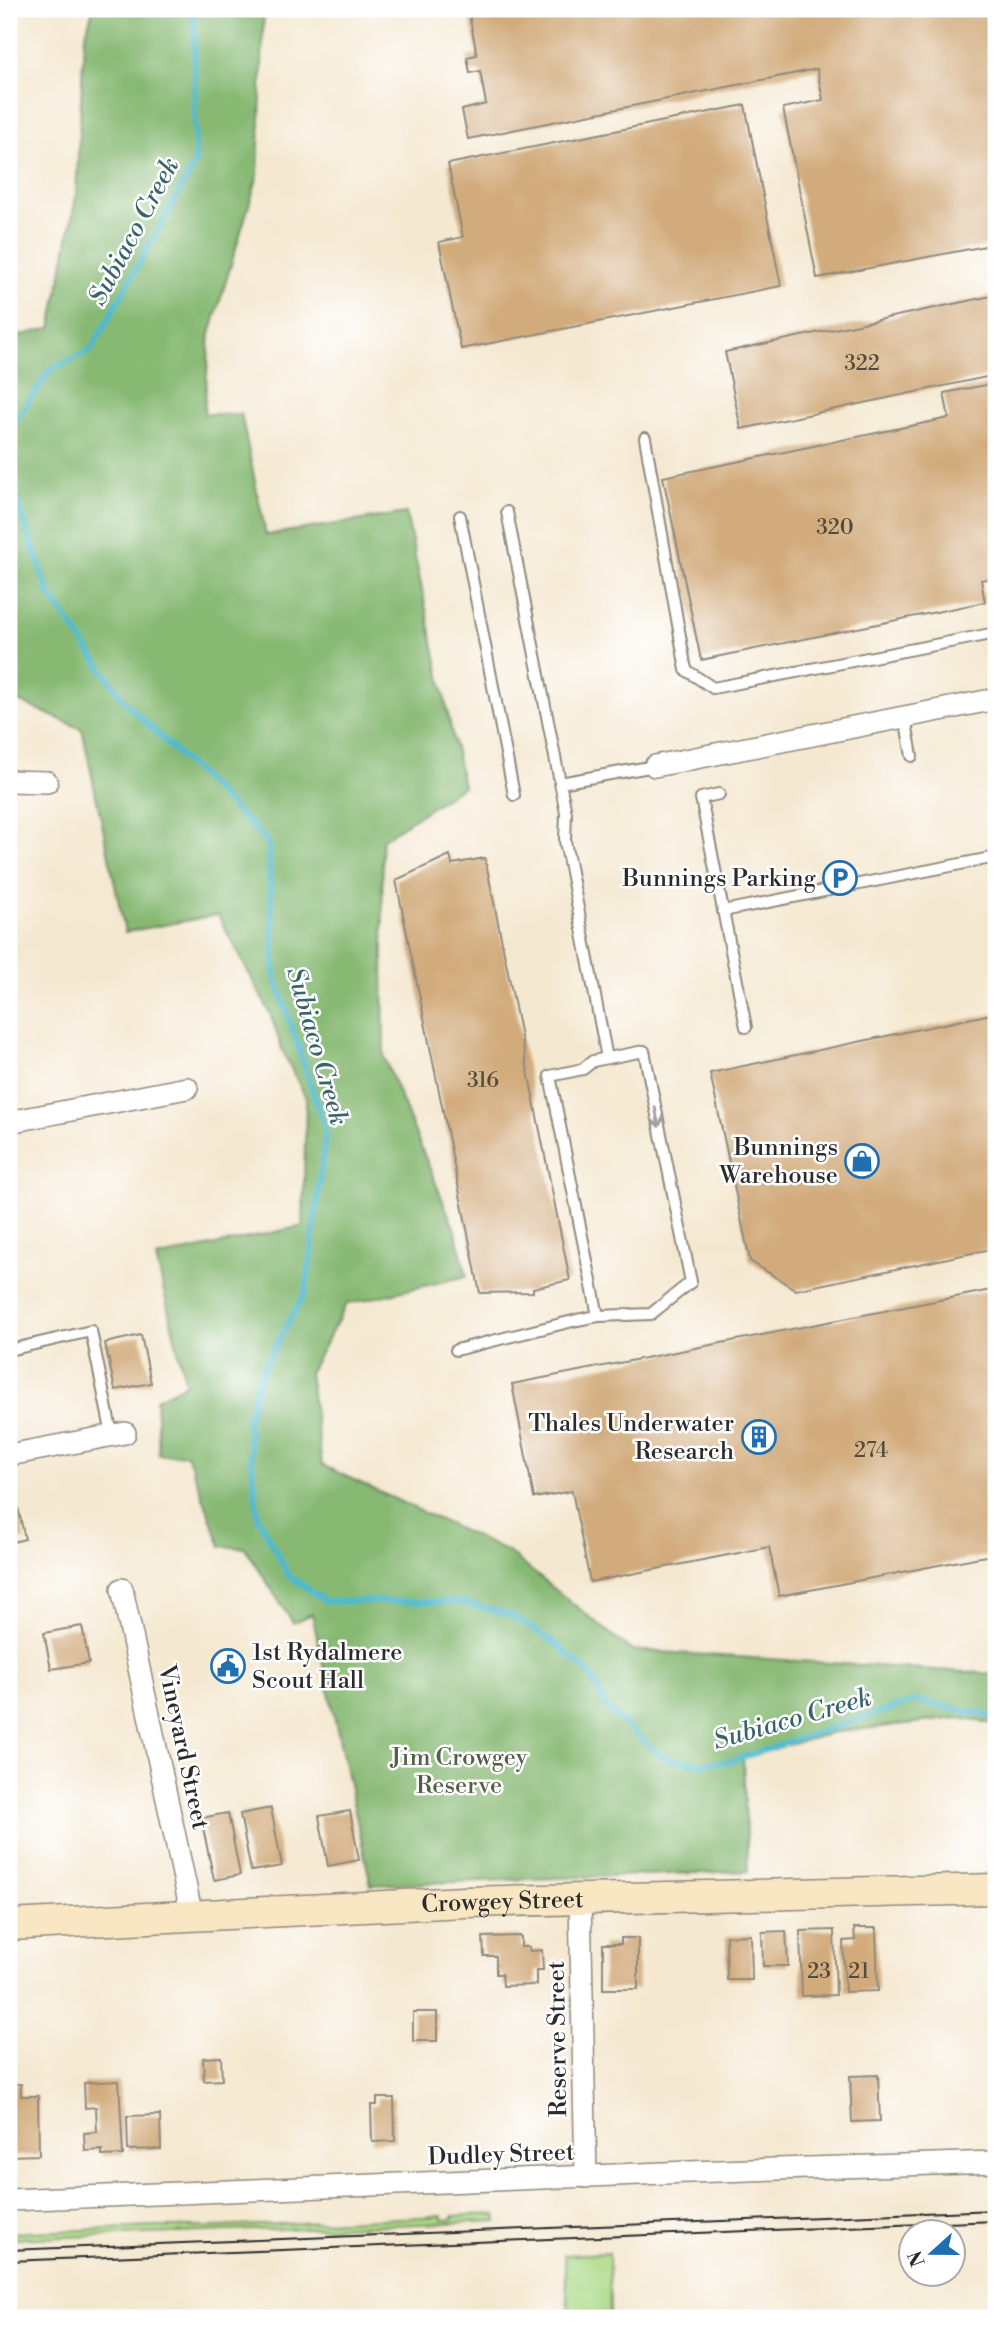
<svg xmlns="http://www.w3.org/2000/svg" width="1005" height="2327" font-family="'Libre Bodoni',serif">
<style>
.green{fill:#aad986;stroke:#6a8258;stroke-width:2}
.forest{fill:#87b973;stroke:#59724f;stroke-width:2}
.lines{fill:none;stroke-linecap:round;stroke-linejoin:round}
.stream{stroke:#4fb9cc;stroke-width:6}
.building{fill:#d1ab7c}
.lane-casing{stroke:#908a7e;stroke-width:14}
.street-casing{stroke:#908a7e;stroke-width:24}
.secondary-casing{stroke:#908a7e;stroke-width:33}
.lane{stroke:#fff;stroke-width:10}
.street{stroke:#fff;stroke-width:21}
.secondary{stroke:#f9e7c3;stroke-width:30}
.tram{stroke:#2b2b2b;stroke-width:2}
.oneway{stroke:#a0a0a0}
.labels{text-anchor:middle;stroke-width:5;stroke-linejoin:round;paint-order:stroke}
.number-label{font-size:21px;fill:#544b3f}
.poi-label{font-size:24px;fill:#2b2b2b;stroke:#fff;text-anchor:end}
.street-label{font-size:24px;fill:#2b2b2b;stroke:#fff}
.park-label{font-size:24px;fill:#515f46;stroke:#fff}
.water-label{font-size:26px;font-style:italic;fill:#39646b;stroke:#fff}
</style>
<rect width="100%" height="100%" fill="#fff"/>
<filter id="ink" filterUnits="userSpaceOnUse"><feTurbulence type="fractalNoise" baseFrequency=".0143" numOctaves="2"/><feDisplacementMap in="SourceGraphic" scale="14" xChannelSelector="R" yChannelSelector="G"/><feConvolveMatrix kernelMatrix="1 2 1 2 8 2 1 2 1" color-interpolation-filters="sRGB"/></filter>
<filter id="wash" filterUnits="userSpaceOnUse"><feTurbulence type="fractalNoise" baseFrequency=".00686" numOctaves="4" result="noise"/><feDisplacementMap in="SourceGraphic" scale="28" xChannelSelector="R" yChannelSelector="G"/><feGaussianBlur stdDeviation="1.57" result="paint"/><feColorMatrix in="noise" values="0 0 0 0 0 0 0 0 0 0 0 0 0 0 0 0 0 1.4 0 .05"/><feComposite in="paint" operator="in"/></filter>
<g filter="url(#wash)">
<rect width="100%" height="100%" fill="#f4e8d0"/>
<g class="green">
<path d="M496 2214 497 2221 9 2239V2233L156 2227H218L442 2216V2220L453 2219V2216Z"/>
<path d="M609 2253 610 2318H569L564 2255Z"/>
</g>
<path class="forest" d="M93 9H264L258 175 210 334 204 414H241L266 535 406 513 463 786 382 840 384 1057 455 1230 467 1276 347 1304 309 1373 322 1465 508 1552 631 1650 996 1674V1724L959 1718 837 1732 743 1757 748 1871 371 1885 312 1614 293 1623 245 1548 221 1546 187 1454 159 1455 156 1399 186 1384 156 1258 303 1226 306 1098 283 1052 270 1013 218 915 125 932 82 729 9 697V338L51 328 76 197 84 40Z"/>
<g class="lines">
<g class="stream">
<path d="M9 430 50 370 91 350 195 163 194 9"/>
<path d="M9 478 49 593 125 702 268 842 275 976 326 1131 306 1291 260 1374 247 1420 258 1517 288 1575 325 1601 460 1602 511 1615 554 1642 590 1674 606 1707 662 1757 701 1764 731 1761 915 1701 996 1717"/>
</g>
</g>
<g id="blocks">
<g class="building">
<path d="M468 9H996V244L817 278 783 108 823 100 817 69 468 139 462 110 486 104 480 71 470 73 467 57 477 55Z"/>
<path d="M745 105 781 286 461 349 439 242 463 237 448 164Z"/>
<path d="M996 295V375L741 429 725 352Z"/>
<path d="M996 383V577L981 580 985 602 701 660 663 477 949 418 944 393Z"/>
<path d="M450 855 452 864 485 858 570 1280 533 1288V1292L480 1293 396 880Z"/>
<path d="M996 1013V1248L796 1290 750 1261 710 1073Z"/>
<path d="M996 1289V1554L779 1596 769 1547 590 1582 572 1491 534 1498 512 1384Z"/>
<path d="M141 1335 151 1383 115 1390 105 1343Z"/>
<path d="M17 1503 25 1539 9 1543V1505Z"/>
<path d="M82 1626 89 1663 51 1669 44 1633Z"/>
<path d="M271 1808 282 1866 251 1871 240 1814Z"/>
<path d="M350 1811 359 1860 328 1866 319 1816Z"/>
<path d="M228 1813 240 1875 214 1880 201 1818Z"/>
<path d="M854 1928H876L878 1991 845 1992 843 1941 855 1940Z"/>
<path d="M834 1930 836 1995 802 1996 800 1931Z"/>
<path d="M786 1931 788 1966H763L762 1932Z"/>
<path d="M751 1935 752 1980H727L726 1936Z"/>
<path d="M521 1936V1947H529L530 1951 542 1950 543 1970H536V1985L503 1986 502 1974H496V1956H484L483 1937Z"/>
<path d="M621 1938H638V1989H603V1944H621Z"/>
<rect x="413" y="2012" width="24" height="29"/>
<path d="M221 2057 222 2080 204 2081 203 2058Z"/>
<path d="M878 2075 880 2121 852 2122 850 2076Z"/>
<path d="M119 2081 123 2155 102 2156V2150L85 2151 84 2133 97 2132 96 2107 85 2108 84 2083Z"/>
<path d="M9 2084H21V2096H38L39 2155 9 2156Z"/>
<path d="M377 2098H394L395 2141 372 2142 371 2105H377Z"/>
<path d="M160 2115 161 2149 128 2150 127 2116Z"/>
</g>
</g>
</g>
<g filter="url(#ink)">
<use href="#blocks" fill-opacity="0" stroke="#908a7e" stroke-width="2"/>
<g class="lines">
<g class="lane-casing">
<g id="lane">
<path d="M645 438 686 670 713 688 996 633"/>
<path d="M507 512 566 813 565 841 607 1058"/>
<path d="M460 516 514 795"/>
<path d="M905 717 912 756"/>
<path d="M560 783 655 766"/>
<path d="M719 794 701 798 746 1027"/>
<path d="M723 911 996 857"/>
<path d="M9 1350 91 1331 112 1435"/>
<path d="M456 1350 577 1320 598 1316 651 1314 691 1282 644 1051 593 1061 583 1069 550 1076 598 1316"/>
</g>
</g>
<g class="street-casing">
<g id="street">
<path d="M655 766 996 699"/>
<path d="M9 781 47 782"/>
<path d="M9 1122 187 1088"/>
<path d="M9 1455 125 1433"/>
<path d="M122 1589 192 1916"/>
<path d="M580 1900 586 2177"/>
<path d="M9 2200 688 2172 996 2162"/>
</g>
</g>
<g class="secondary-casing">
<g id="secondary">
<path id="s1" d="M9 1925 464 1902 996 1889"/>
</g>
</g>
<use href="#lane" class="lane"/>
<use href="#street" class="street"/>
<use href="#secondary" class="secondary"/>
<g class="tram">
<path d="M9 2250 996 2210"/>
<path d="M9 2261 996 2221"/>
</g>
</g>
<defs><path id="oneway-shaft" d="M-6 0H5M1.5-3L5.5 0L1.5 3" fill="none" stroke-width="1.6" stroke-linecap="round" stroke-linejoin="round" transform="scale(1.75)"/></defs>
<use class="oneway" href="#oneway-shaft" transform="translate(657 1117) rotate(79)"/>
</g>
<defs>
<g id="parking-ring" transform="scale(1.75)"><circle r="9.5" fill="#fff" stroke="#1f6fb2" stroke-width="1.5"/><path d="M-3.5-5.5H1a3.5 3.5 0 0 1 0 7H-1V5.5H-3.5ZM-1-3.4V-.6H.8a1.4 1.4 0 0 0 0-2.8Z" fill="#1f6fb2"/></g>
<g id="shop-ring" transform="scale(1.75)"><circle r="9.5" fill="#fff" stroke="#1f6fb2" stroke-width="1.5"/><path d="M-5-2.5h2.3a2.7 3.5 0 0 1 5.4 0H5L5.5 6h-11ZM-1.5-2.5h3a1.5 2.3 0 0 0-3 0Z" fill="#1f6fb2"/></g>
<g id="building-ring" transform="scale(1.75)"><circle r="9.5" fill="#fff" stroke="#1f6fb2" stroke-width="1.5"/><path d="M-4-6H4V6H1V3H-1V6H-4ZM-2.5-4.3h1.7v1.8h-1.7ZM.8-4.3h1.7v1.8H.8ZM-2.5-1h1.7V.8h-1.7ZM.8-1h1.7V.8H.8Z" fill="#1f6fb2"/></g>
<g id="civic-ring" transform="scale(1.75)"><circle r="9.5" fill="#fff" stroke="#1f6fb2" stroke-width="1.5"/><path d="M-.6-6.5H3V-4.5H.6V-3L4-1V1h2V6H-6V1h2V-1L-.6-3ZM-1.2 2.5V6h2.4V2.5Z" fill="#1f6fb2"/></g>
</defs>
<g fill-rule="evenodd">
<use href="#parking-ring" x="840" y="878"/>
<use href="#shop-ring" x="862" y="1161"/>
<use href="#building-ring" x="759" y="1437"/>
<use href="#civic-ring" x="228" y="1666"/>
</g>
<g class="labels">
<g class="number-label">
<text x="862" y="370">322</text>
<text x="835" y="534">320</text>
<text x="483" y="1087">316</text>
<text x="871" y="1457">274</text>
<text x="819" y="1978">23</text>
<text x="859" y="1978">21</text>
</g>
<g class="poi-label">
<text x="816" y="886">Bunnings Parking</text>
<text x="838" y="1155">Bunnings<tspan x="838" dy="28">Warehouse</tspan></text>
<text x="734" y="1431">Thales Underwater<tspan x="734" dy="28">Research</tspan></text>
<text x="252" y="1660" text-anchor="start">1st Rydalmere<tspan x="252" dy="28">Scout Hall</tspan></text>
</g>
<g class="street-label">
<text transform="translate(184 1747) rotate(78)" y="8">Vineyard Street</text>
<text dy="8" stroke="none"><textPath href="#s1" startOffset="494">Crowgey Street</textPath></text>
<text transform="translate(557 2039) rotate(-91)" y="8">Reserve Street</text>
<text transform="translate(501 2154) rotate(-2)" y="8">Dudley Street</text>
</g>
<g class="park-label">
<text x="459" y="1765">Jim Crowgey<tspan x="459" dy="28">Reserve</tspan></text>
</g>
<g class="water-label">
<text transform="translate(133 231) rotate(-62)" y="9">Subiaco Creek</text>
<text transform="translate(318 1046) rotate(74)" y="9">Subiaco Creek</text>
<text transform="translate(792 1718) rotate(-16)" y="9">Subiaco Creek</text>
</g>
</g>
<rect width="1005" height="2327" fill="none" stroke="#fff" stroke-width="35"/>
<g transform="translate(932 2253) rotate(249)"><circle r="33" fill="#ffffff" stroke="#aaaaaa" stroke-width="2"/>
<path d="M0-5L12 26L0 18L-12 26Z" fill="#1f6fb2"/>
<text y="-10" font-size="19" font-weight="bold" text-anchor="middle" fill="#2b2b2b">N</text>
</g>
</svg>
